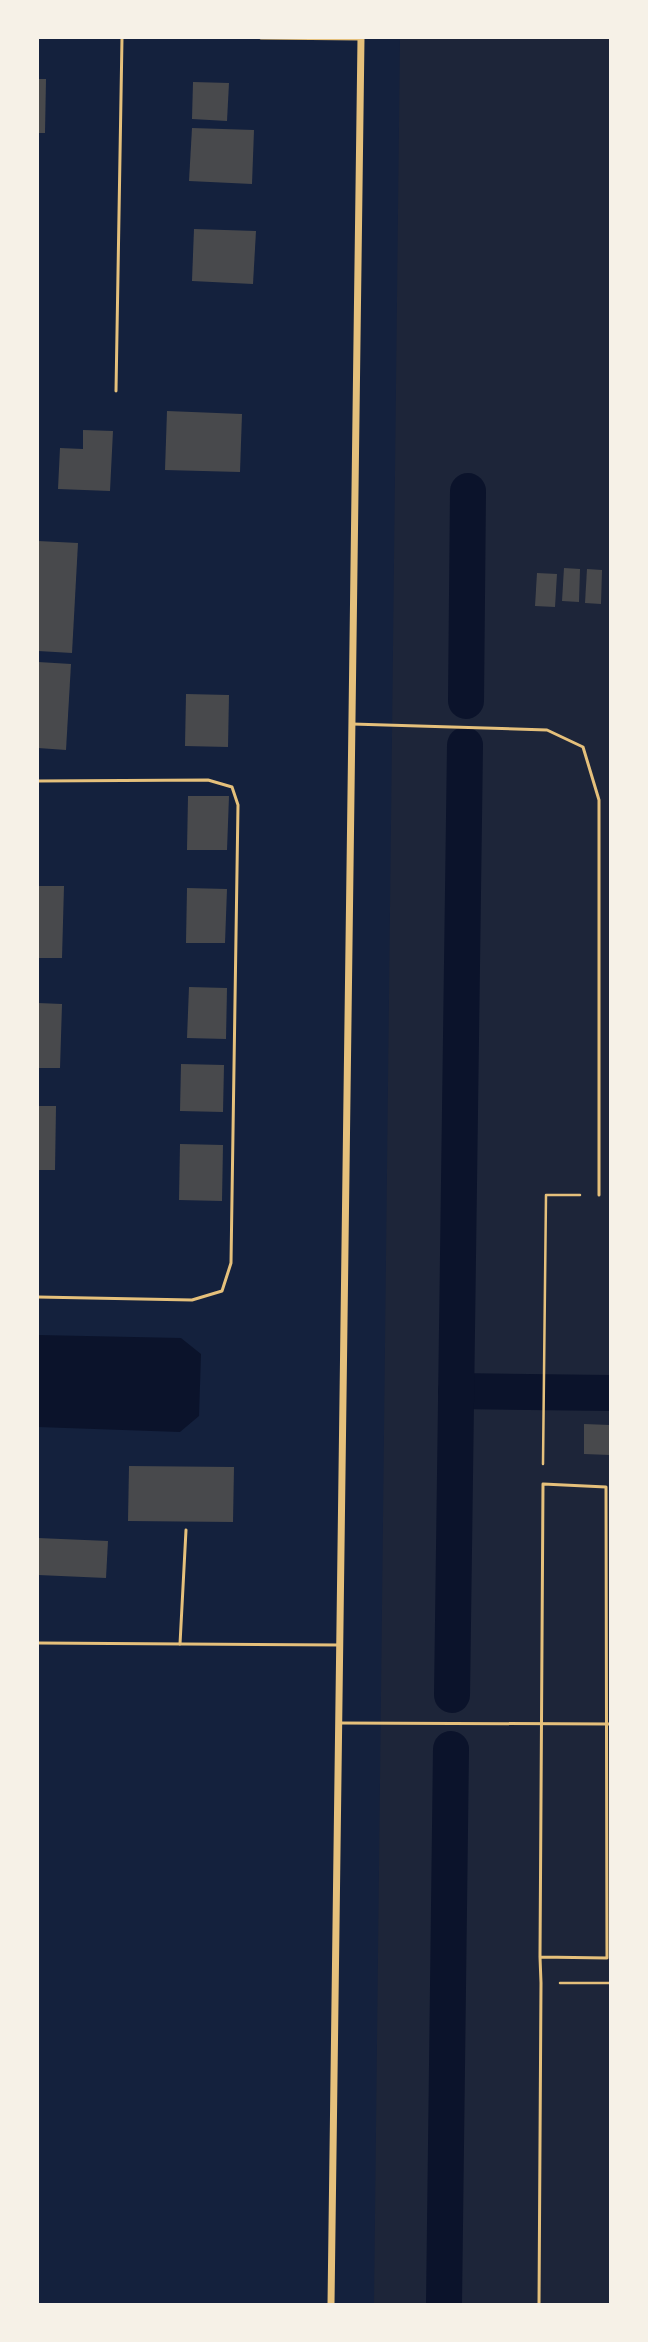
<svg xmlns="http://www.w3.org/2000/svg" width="648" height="2342" font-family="Cabin,sans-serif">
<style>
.green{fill:#1d2539}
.water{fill:#0b132b}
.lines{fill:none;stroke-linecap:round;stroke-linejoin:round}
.canal{stroke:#0b132b;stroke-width:36}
.building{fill:#48494c}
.path{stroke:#e5c07b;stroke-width:2.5}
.service{stroke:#e5c07b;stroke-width:3}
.tertiary{stroke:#e5c07b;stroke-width:7}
</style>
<rect width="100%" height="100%" fill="#14213d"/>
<path class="green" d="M400 38H610V2304H374Z"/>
<path class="water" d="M38 1335 181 1338 201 1354 199 1416 180 1432 38 1427Z"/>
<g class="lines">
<g class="canal">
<path d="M466 701 468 491"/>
<path d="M456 1391 610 1393"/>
<path d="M452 1695 465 745"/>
<path d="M444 2304 451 1749"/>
</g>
</g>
<g class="building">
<path d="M38 79H46L45 133H38Z"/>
<path d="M193 82 229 83 227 121 192 119Z"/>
<path d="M192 128 254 130 252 184 189 181Z"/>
<path d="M194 229 256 231 253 284 192 281Z"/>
<path d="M167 411 242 414 240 472 165 470Z"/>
<path d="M83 430 113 431 110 491 58 489 60 448 83 449Z"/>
<path d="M38 541 78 543 72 653 38 651Z"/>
<path d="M564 568 580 569 579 602 562 601Z"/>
<path d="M587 569 602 570 601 604 585 603Z"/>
<path d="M537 573 557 574 555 607 535 606Z"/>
<path d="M38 662 71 664 66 750 38 748Z"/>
<path d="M186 694 229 695 228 747 185 746Z"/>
<path d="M188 796H229L227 850H187Z"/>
<path d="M38 886H64L62 958H38Z"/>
<path d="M187 888 227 889 225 943H186Z"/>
<path d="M189 987 227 988 226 1039 187 1038Z"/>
<path d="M38 1003 62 1004 60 1068H38Z"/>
<path d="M181 1064 224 1065 223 1112 180 1111Z"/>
<path d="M38 1106H56L55 1170H38Z"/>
<path d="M180 1144 223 1145 222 1201 179 1200Z"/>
<path d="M584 1424 610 1425V1455L584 1454Z"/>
<path d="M129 1466 234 1467 233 1522 128 1521Z"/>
<path d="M38 1538 108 1541 106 1578 38 1575Z"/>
</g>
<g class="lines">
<g class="path">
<path d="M543 1464 546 1195H580"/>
<path d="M560 1983H610"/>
</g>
<g class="service">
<path d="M261 38 361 39"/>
<path d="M116 391 122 38"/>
<path d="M352 724 547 730 583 747 599 800V1195"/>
<path d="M38 781 208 780 232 787 238 805 231 1263 222 1291 192 1300 38 1297"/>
<path d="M38 1643 340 1645"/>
<path d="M180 1644 186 1530"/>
<path d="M339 1723 610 1724"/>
<path d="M539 2304 541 1983 540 1957 543 1484 606 1487 607 1958 540 1957"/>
</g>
<path class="tertiary" d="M331 2304 361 38"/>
</g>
<rect width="648" height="2342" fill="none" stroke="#f6f1e7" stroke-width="78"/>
</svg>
